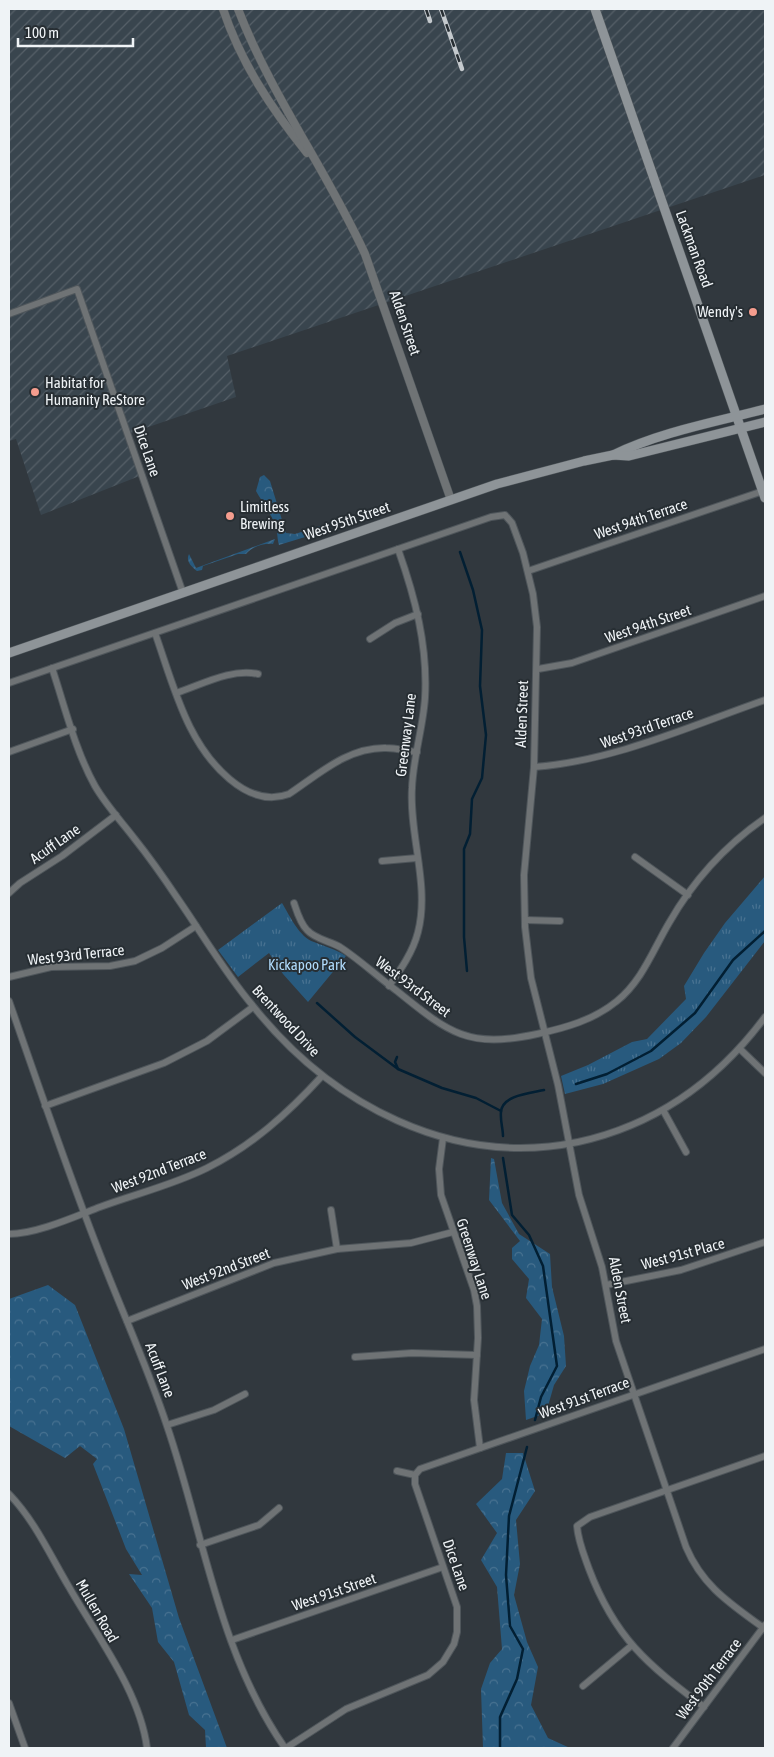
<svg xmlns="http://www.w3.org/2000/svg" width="774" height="1757" font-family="'Asap Condensed',sans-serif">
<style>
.industrial{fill:url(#industrial-furrows)}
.forest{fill:url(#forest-crowns)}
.park{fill:url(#park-tufts)}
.garden{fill:url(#garden-furrows)}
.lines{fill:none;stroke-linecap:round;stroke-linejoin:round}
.stream{stroke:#021f33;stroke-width:2.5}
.minor-casing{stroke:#4f565b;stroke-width:8}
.tertiary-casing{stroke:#4f565b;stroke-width:9}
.secondary-casing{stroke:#4f565b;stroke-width:10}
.minor{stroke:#6f7375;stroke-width:6}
.tertiary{stroke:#6f7375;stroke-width:8}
.secondary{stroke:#8e9498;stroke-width:9}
.rail-casing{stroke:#c4c9cd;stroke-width:4.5}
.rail{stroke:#272e33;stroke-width:2.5;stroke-dasharray:8;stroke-linecap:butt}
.poi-dot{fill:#f59d8e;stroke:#272e33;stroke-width:2}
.labels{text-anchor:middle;stroke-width:4;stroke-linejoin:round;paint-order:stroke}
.street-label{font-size:15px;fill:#eff3f6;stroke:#272e33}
.poi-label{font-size:15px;fill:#eff3f6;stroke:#272e33;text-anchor:start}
.park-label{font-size:15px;fill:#afdafb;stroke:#272e33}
</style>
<defs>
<pattern id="industrial-furrows" width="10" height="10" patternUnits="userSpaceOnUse" patternTransform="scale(1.25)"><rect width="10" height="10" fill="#39454e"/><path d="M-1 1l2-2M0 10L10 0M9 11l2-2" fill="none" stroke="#566068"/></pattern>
<pattern id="forest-crowns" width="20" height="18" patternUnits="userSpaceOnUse" patternTransform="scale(1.25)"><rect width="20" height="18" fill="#285a7e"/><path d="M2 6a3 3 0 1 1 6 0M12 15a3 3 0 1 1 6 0" fill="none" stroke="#487291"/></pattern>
<pattern id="park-tufts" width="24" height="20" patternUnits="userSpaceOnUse" patternTransform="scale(1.25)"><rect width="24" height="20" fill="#285a7e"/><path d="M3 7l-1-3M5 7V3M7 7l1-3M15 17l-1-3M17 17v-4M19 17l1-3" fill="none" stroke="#487291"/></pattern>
<pattern id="garden-furrows" width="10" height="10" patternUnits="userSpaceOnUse" patternTransform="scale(1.25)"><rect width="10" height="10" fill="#285a7e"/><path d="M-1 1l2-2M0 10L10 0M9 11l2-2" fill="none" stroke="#487291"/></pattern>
</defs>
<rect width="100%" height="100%" fill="#31383e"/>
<path class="industrial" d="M9 9H765V175L227 356 236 397 128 434 142 475 41 515 16 439 9 441Z"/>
<g class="forest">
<path d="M264 475 270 481 286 533 295 534 326 524 329 525 328 530 279 545C277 539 278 532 275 525 272 515 261 500 256 491L260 477Z"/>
<path d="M491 1158 494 1159 502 1203 519 1234 550 1254 552 1287 564 1336 566 1366 554 1385 546 1413 526 1420 524 1391 530 1366 539 1345 542 1319 526 1298 529 1279 512 1259V1248L520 1241 489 1200Z"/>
<path d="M48 1285 75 1305 124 1429 179 1618 227 1748H206L205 1730 189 1715 174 1662 158 1642 152 1608 129 1574 142 1575 126 1549 93 1464 97 1459 80 1446 65 1458 9 1426V1299Z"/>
<path d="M506 1453H523L535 1491 516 1520 520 1564 514 1595 527 1642 538 1667 531 1705 548 1738 570 1748H483L481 1689 490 1663 502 1649 497 1587 481 1560 497 1533 476 1504 502 1479Z"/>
</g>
<g class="park">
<path d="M765 876V941L706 1017 681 1043 659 1059 603 1084 565 1094 561 1076 588 1065 632 1042 647 1039 686 999 684 986 704 953 725 923Z"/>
<path d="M282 903C290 916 299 937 314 942 326 947 335 949 346 956L308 1002 283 974 269 953 238 977 218 950Z"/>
</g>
<path class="garden" d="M275 539 273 544C263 543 252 547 246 554H238L203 566 202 570 197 571C193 568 185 562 189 554L196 568Z"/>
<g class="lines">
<g class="stream">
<path d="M460 552 473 590 482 630 480 686 486 735 482 778 472 799 470 834 464 849V937L467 971"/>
<path d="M317 1003 355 1037 398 1069 442 1088 476 1098 501 1111"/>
<path d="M397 1057 395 1062 398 1069"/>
<path d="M576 1084 607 1074 651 1051 695 1013 733 960 765 931"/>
<path d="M503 1136C503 1129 500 1120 501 1112 502 1095 531 1093 544 1090"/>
<path d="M503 1158 512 1215 529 1235 543 1266 557 1366 541 1397 535 1420"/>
<path d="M500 1748V1717L517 1679 523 1649 510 1626 506 1575 509 1516 527 1447"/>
</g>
<g class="minor-casing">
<g id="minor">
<path d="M9 314 77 289 183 593"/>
<path d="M528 571 763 491"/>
<path d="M155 633C166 664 175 697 190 727 207 761 246 810 289 794 319 774 348 747 386 748 396 748 407 751 417 752"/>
<path d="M370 639 395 623 418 614"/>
<path d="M52 668C65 707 75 750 95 786 106 805 121 821 134 838 150 858 164 878 178 899 203 935 225 973 253 1006 331 1104 451 1168 578 1142 656 1125 718 1080 765 1017"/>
<path d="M538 669 572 663 765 596"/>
<path d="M9 683 491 517 505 515 512 523 523 553 533 594 537 627 534 767 524 875 525 927 531 978 558 1085 579 1195 602 1267 616 1341 686 1547C703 1587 731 1604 765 1629"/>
<path d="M176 693C201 685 231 668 258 674"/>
<path d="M9 752 73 729"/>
<path d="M534 767C614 761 690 726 765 700"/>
<path d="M635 857 688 895"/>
<path d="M382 861 417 858"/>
<path d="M9 893 20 883 62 856 116 815"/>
<path d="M294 903C297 912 300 923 307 930 315 939 329 941 340 947 360 960 378 977 397 991 449 1033 468 1049 537 1034 565 1028 594 1020 617 1001 642 981 653 950 669 923 693 881 726 845 765 818"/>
<path d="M525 920 560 921"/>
<path d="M9 977 51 967 110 966 135 961 162 948 196 926"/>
<path d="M389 986C401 969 413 952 418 932 430 886 409 835 412 788 413 758 423 728 425 698 428 646 415 597 398 549"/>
<path d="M9 1001C39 1087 68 1173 101 1257 123 1314 148 1368 167 1426 204 1534 218 1652 285 1748"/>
<path d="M740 1049 765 1073"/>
<path d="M45 1106 164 1063 207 1041 253 1007"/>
<path d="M663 1110 686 1152"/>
<path d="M443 1138 439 1169 441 1195 474 1290 477 1306 478 1338 474 1400 480 1448"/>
<path d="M331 1210 337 1249"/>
<path d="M9 1234C36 1234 74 1217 100 1207 135 1194 173 1185 207 1168 253 1145 288 1113 322 1076"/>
<path d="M606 1285 681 1270 765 1242"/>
<path d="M127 1321 274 1263 337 1249 411 1243 453 1232"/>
<path d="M355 1357 412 1353 477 1355"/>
<path d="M167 1425 214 1410 245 1394"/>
<path d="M397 1471 415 1475"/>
<path d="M415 1475 420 1469 765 1349"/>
<path d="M9 1494C35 1521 50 1555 69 1587 97 1636 140 1692 147 1748"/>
<path d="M200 1545 259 1525 279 1508"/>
<path d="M232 1640 443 1567"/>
<path d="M583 1686 631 1646"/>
<path d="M9 1703 25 1748"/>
<path d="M704 1707C647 1664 615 1638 589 1569 584 1555 578 1541 577 1526L590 1517 765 1456"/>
<path d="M286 1748 346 1709 428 1675 443 1662 454 1644 457 1632V1607L415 1484V1475"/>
<path d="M673 1748 765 1625"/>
</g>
</g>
<g class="tertiary-casing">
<g id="tertiary">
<path d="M223 9C241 63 271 108 307 153"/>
<path d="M238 9C271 95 327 171 365 254L451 500"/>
</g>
</g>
<g class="secondary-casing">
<g id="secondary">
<path d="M595 9 765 498"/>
<path d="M613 455C660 432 715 422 765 409"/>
<path d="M9 653 497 484 584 461 613 455 629 456 765 422"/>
</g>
</g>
<use href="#minor" class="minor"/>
<use href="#tertiary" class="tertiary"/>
<use href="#secondary" class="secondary"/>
<g class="rail-casing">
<g id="rail">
<path d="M426 9 430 21"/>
<path d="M441 9 462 69"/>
</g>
</g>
<use href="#rail" class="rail"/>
</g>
<g class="poi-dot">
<circle cx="753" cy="312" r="5"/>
<circle cx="35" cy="392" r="5"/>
<circle cx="230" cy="516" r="5"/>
</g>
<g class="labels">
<g class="street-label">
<text transform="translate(694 249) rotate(70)" y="5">Lackman Road</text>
<text transform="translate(405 323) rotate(71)" y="5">Alden Street</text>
<text transform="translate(147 451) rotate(71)" y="5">Dice Lane</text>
<text transform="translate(641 519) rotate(-19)" y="5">West 94th Terrace</text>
<text transform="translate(347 521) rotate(-19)" y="5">West 95th Street</text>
<text transform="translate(648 624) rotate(-19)" y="5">West 94th Street</text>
<text transform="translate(522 714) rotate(-88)" y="5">Alden Street</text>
<text transform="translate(647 728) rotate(-19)" y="5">West 93rd Terrace</text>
<text transform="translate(406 735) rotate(-83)" y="5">Greenway Lane</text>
<text transform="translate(55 844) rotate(-35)" y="5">Acuff Lane</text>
<text transform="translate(76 955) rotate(-6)" y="5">West 93rd Terrace</text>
<text transform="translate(413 987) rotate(37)" y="5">West 93rd Street</text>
<text transform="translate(286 1021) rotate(47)" y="5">Brentwood Drive</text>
<text transform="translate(159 1171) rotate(-21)" y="5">West 92nd Terrace</text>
<text transform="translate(683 1254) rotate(-15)" y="5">West 91st Place</text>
<text transform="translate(474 1259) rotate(72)" y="5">Greenway Lane</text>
<text transform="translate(226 1269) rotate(-21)" y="5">West 92nd Street</text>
<text transform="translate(620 1290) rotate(79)" y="5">Alden Street</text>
<text transform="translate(160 1370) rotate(69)" y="5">Acuff Lane</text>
<text transform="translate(584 1398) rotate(-20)" y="5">West 91st Terrace</text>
<text transform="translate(456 1565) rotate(71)" y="5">Dice Lane</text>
<text transform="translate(334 1592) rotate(-19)" y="5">West 91st Street</text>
<text transform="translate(97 1611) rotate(60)" y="5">Mullen Road</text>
<text transform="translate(709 1679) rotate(-53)" y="5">West 90th Terrace</text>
</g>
<g class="poi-label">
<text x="743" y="317" text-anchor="end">Wendy's</text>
<text x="45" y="388">Habitat for<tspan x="45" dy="17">Humanity ReStore</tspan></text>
<text x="240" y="512">Limitless<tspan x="240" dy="17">Brewing</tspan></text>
</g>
<g class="park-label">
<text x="307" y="970">Kickapoo Park</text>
</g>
</g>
<rect width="774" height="1757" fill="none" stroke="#eff3f6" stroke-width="20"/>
<path d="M18 38v8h115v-8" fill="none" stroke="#eff3f6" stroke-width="2.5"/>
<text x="25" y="38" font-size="15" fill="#eff3f6" stroke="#272e33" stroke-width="4" paint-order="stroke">100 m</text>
</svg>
